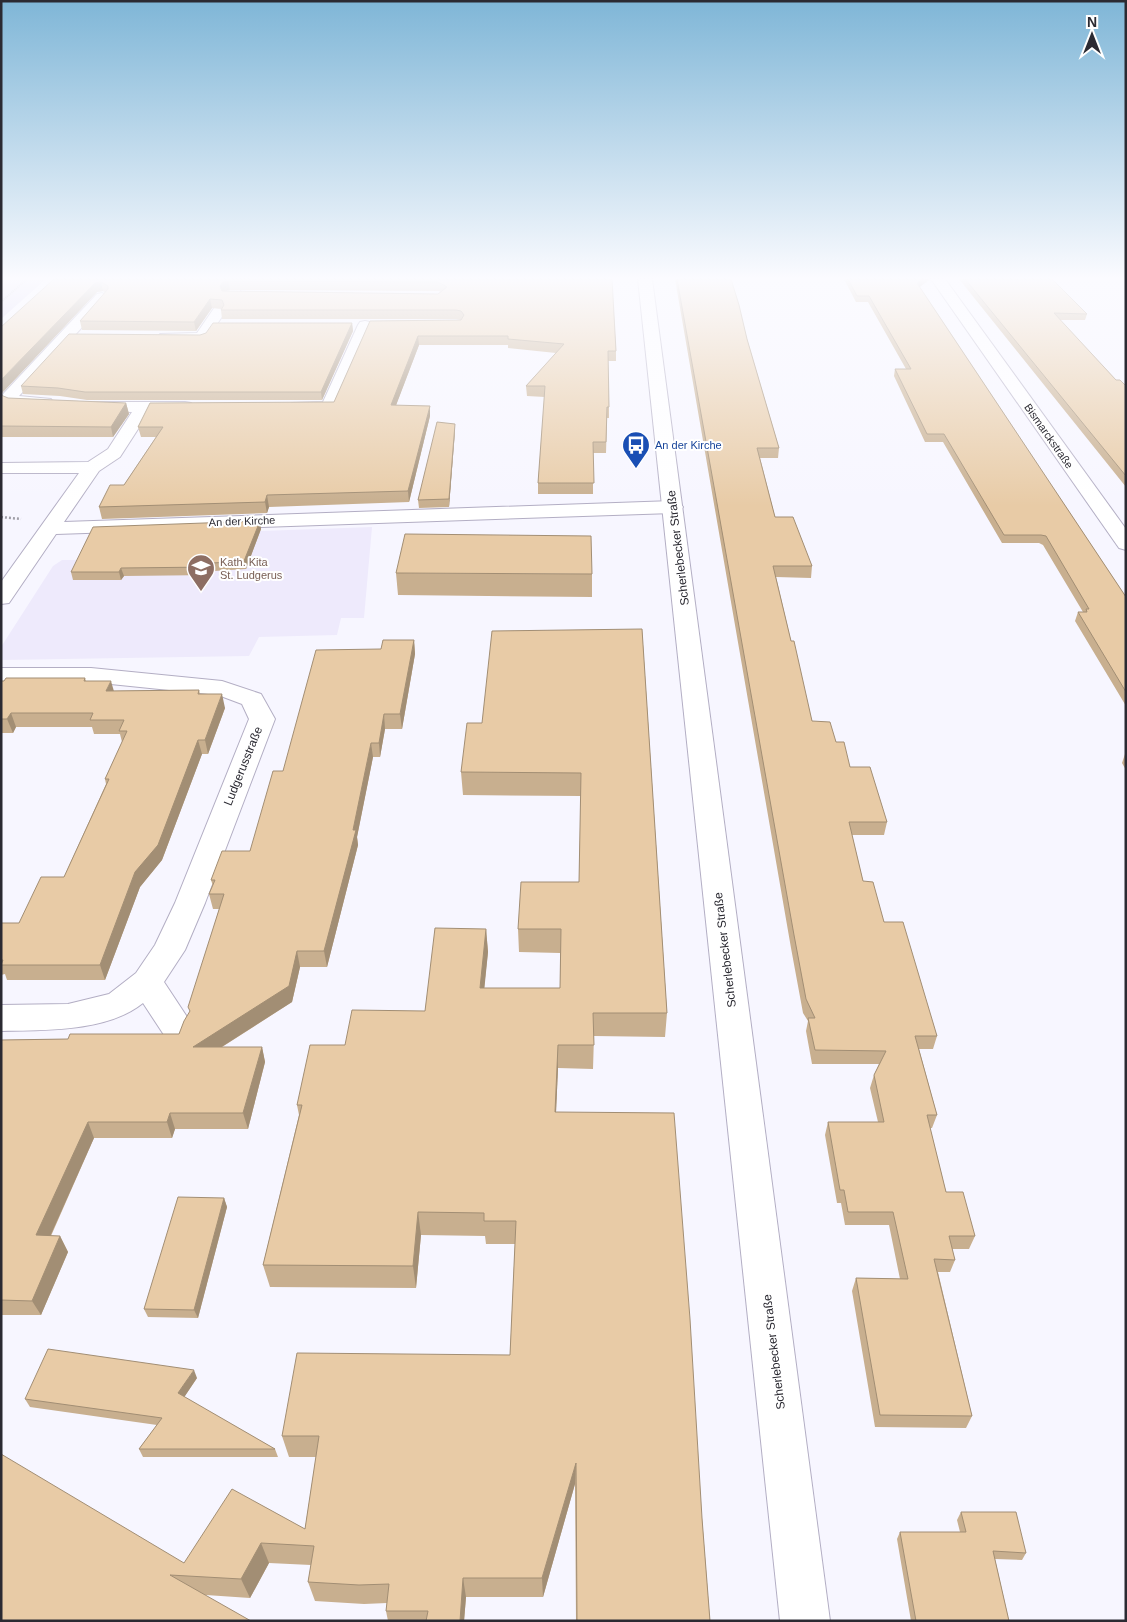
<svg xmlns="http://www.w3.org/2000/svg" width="1127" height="1622" font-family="Helvetica,sans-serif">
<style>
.built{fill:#eeeafc}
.green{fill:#d5ceef}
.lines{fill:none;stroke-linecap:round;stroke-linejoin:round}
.minor-casing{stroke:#b3aec4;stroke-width:2}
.tertiary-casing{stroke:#b3aec4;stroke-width:2}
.path-far1{stroke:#a09fa8;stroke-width:2;stroke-dasharray:1 1;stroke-linecap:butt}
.path{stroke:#a09fa8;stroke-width:2.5;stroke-dasharray:2 2;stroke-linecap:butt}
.minor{fill:#fff;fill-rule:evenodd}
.tertiary{fill:#fff;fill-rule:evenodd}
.wall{fill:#c8af8f;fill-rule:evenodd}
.shaded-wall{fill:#a28e74}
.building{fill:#e8cba6;stroke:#a28e74;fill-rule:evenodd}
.labels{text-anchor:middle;stroke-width:4;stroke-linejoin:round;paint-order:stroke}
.far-street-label{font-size:11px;fill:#2b2a32;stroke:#fff}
.far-transit-label{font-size:11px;fill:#164399;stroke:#fff;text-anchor:start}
.far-education-label{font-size:11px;fill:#785e54;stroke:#fff;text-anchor:start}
.street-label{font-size:12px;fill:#2b2a32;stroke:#fff}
</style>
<rect width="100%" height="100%" fill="#f7f6ff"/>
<path class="built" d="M372 527 364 618H341L337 635 259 637 249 656 1 660V647L53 566 62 560H81L96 537Z"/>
<path class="green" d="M1 279H46L1 319Z"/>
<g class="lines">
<g class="minor-casing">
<g id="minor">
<path d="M234 279H248L206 340H160L158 337 160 334 197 333Z"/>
<path d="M931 279H945L1126 529V550L1119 548Z"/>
<path d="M102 293 109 297 107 300 19 396 51 399 53 403 51 407 45 408 5 404 2 396 4 393 97 294Z"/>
<path d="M365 321 370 322 372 325 335 411H292L290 407 292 403 323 402 358 325 360 322Z"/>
<path d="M90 402H185L191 403 193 407 191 411 149 412 120 457 99 471 64 522 673 501 680 503 683 507 680 511 673 513 56 534 9 603 1 604V582L79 473H1V463L88 462 108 449 132 412 84 411 82 407 84 403Z"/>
<path d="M1 668H91L222 681 261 694 275 719 205 903 185 950 164 982 193 1026 188 1035 176 1039 164 1035 143 1003C107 1032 46 1030 1 1031V1005L68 1004 109 994 136 973 155 945 175 903 249 719 242 704 218 695 91 682H1Z"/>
</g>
</g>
<g class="tertiary-casing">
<path id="tertiary" d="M638 279H652L830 1621H780Z"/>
</g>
<path class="path-far1" d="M1 302 27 279"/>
<path class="path" d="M1 517 21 519"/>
<use href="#minor" class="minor"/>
<use href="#tertiary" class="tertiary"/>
</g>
<g class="wall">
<path d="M54 279H612L616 351V361H608L609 407V418H607L606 453H593V494H538V483L545 397 527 396 526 386 556 353 508 348V345H419L396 405 430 416 409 502 269 507 267 513 102 519 99 507 124 485 156 437H141L138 427 334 402 370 321 461 320 456 319H222L221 310V309L212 308 196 331 82 330 80 321 105 293 103 291 97 292 3 392ZM230 290 439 291 441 292 438 294 225 291Z"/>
<path d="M675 279H731L747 339 779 448 778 458H760L775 517 812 566 811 578 776 577 791 641 812 721 836 742 850 767 887 822 884 835H852L863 881 884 922 937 1036 933 1049H919L937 1115 932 1128H930L946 1192 975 1236 969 1249H952L955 1260 950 1272H938L972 1416 966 1428 875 1427 852 1291 856 1278 900 1279 889 1225H845L841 1203H837L825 1135 828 1122H878L870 1088 874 1075 879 1064H812L806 1031 808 1021 803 1013 791 948Z"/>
<path d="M844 279H930L919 287 1126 597V706L1075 621 1078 612H1083L1043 545 1039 543H1002L943 442H925L894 376 895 369H906L868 302H856Z"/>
<path d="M959 279H1052L1087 314 1085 320H1060L1116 380 1126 386V487Z"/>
<path d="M352 323 353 331 322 400H87L60 396 23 394 21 386 200 335Z"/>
<path d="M1 395 8 398 126 403 129 414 113 437H1Z"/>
<path d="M455 431 449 507 419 508 418 500Z"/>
<path d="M260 521 261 529 246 569 214 571 213 575 124 576 121 580H73L71 572Z"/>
<path d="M396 573 592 574V597L398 595Z"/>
<path d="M642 629 667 1013 665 1037 594 1036 593 1069 558 1068 556 1112 702 1518 710 1621H576L575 1484 543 1597H466L464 1621H388L386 1611 387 1603 364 1604 315 1601 308 1582 311 1565 269 1563 250 1598 206 1595 1 1621 184 1563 305 1529 316 1457H289L282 1436 510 1355 515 1244H486L485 1236 421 1235 416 1288 270 1287 263 1265 299 1115 297 1105 345 1045 425 1011 486 929 488 952 484 988H560V953L519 952 518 929 579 882 581 796 463 795 461 772 482 723Z"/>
<path d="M414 640 415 654 402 729H385L380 757H373L357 837 358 845 327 967H300L292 1002 222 1047H262L265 1062 248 1129H175L172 1138H94L51 1236H60L68 1252 41 1315H1V1040L68 1039 179 1034 190 1012 219 909H213L209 894 213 886 211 880 250 851 283 771 381 649Z"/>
<path d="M85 678 86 681 114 691 199 690 200 694 225 708 208 754H202L162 860 140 887 105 980H7L5 974 1 975V923H19L64 877 106 784 105 779 122 742 120 734H94L92 727H16L13 733H1V681Z"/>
<path d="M1125 754H1126V770L1122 763Z"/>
<path d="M224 1198 227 1207 198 1318 148 1317 144 1309Z"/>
<path d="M197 1378 184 1397 275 1449 278 1457H143L139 1449 157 1425 30 1407 25 1399Z"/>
<path d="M961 1512 1026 1553 1022 1560 995 1559 1009 1621H911L897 1539 900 1532H960L957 1520Z"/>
</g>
<g class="shaded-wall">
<path d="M923 279H930L916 290 917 283Z"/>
<path d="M228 281 230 290 225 291 221 295 220 286 223 282Z"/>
<path d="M101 282 103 291 97 292 3 392 1 395V380L95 283Z"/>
<path d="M210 299 212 308 196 331 194 322Z"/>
<path d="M352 323 353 331 322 400 321 392Z"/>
<path d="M418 336 419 345 392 416 391 405Z"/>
<path d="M126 403 129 414 113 437 111 427Z"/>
<path d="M430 406V416L409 502 408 491Z"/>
<path d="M455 424V431L449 507V499Z"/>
<path d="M267 495 269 507 267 513 265 502Z"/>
<path d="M260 521 261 529 246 569 244 561Z"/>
<path d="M213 563 214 571 213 575 211 567Z"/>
<path d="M121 568 124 576 121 580 119 572Z"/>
<path d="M414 640 415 654 402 729 400 714Z"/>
<path d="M111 681 115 695 106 691Z"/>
<path d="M222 694 225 708 208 754 205 740Z"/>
<path d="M11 713 16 727 13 733 7 719Z"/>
<path d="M384 714 385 729 380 757 379 743Z"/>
<path d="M198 740 202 754 162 860 140 887 105 980 100 965 135 872Z"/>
<path d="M371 743 373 757 357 837 358 845 327 967 324 951 353 830Z"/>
<path d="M486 929 488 952 482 1012 480 988Z"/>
<path d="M297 951 300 967 292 1002 198 1062 193 1047Z"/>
<path d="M558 1045V1068L555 1135V1112Z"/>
<path d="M262 1047 265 1062 248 1129 243 1113Z"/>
<path d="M170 1113 175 1129 172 1138 167 1122Z"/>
<path d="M88 1122 94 1138 44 1250 36 1235Z"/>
<path d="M224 1198 227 1207 198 1318 194 1310Z"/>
<path d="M418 1212 421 1235 416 1288 413 1266Z"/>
<path d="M60 1236 68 1252 41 1315 32 1301Z"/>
<path d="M194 1370 197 1378 181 1402 178 1393Z"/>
<path d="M576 1463 575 1484 543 1597 542 1578Z"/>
<path d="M261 1543 269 1563 250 1598 241 1579Z"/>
<path d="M463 1578 466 1597 464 1621H460Z"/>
</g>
<g class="building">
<path d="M54 279H612L616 351H608L609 407H607L606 442H593L594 483H538L545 386H526L564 344 508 339V336H418L391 405 430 406 408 491 267 495 265 502 99 507 110 485H124L163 427H138L150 403 334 402 370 321 461 320 464 315 461 311 456 310H221L224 305 222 300 210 299 194 322 80 321 108 289V286L101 282 95 283 1 380V327ZM228 281 438 282 447 287 438 294 222 291 220 286 223 282Z"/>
<path d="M677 279H731L739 305 747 339 779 448H757L775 517H793L812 566H773L791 641H794L812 721 830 722 836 742H844L850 767H870L887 822H849L863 881 873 882 884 922H903L937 1036H915L937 1115H927L946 1192H963L975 1236H949L955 1260 934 1259 972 1416 880 1415 856 1278 908 1279 893 1212H848L844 1190H840L828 1122H884L874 1075 886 1051 815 1050 808 1018H815L806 999 794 935Z"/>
<path d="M848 279H923L917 283 1126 597V692L1078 612H1087L1086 609H1089L1046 536 1041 535H1004L944 434H927L895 369H911L869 296H857Z"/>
<path d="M965 279H1052L1087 314 1054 313 1116 380H1120L1126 386V476Z"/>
<path d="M213 323H352L321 392H85L58 388 21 386 69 334 200 335 206 333Z"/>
<path d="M1 395 8 398 126 403 111 427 1 426Z"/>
<path d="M437 422 455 424 449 499 418 500Z"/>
<path d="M260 521 244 561 213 563 211 567 121 568 119 572H71L93 527Z"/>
<path d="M405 534 591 536 592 574 396 573Z"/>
<path d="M642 629 667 1013H593L594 1045H558L555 1112 674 1113 690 1319 702 1518 710 1621H577L576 1463 542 1578H463L460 1621H426L428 1611H386L389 1584 359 1585 308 1582 314 1546 261 1543 241 1579 170 1575 251 1621H1V1454L184 1563 232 1489 305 1529 319 1436H282L297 1353 510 1355 516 1221H484V1213L418 1212 413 1266 263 1265 302 1105H297L310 1045H345L352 1010 425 1011 435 928 486 929 480 988H560L561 929H518L521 882H579L581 773 461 772 467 723H482L492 631Z"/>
<path d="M383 640H414L400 714H384L379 743H371L353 830H356L324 951H297L289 986 193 1047H262L243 1113H170L167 1122H88L36 1235 60 1236 32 1301 1 1300V1040L68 1039 70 1034H179L184 1021 190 1011 188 1007 224 894H209L215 880H211L222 851H250L273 771H283L316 650 381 649Z"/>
<path d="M6 678H85L84 681H111L106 691 199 690 198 694H222L205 740H198L158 845 135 872 100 965H1L3 960H1V923H19L41 877H64L109 779H105L127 731H119L124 720H90L93 713H11L7 719H1V681H4Z"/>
<path d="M178 1197 224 1198 194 1310 144 1309Z"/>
<path d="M48 1349 194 1370 178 1393 275 1449H139L162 1418 25 1399Z"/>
<path d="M961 1512H1016L1026 1553 993 1551 1009 1621H916L900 1532H966Z"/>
</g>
<linearGradient id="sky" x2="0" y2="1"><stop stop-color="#7fb6d7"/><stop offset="0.55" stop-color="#fbfbff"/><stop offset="1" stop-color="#fbfbff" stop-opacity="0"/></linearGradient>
<rect width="1127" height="506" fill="url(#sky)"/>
<defs>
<g id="bus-pin" transform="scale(1.4375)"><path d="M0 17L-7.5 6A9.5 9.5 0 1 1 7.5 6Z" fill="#1a4fb4" stroke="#fff"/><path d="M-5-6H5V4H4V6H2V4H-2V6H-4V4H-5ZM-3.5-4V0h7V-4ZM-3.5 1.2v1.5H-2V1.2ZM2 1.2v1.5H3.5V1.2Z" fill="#fff"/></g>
<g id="school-pin" transform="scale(1.4375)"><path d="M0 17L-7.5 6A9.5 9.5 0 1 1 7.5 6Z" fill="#8d6e63" stroke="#fff"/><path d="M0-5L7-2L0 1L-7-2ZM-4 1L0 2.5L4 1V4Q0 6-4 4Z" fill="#fff"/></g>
</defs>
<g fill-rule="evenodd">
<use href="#bus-pin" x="636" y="445"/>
<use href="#school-pin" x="201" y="568"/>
</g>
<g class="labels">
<g class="far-street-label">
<text transform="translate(1049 436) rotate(55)" y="4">Bismarckstraße</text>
<text transform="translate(242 521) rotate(-2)" y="4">An der Kirche</text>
</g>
<g class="far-transit-label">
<text x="655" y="449">An der Kirche</text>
</g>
<g class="far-education-label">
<text x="220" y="566">Kath. Kita<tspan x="220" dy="13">St. Ludgerus</tspan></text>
</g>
<g class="street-label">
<text transform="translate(678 548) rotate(-97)" y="4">Scherlebecker Straße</text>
<text transform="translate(243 766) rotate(-68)" y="4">Ludgerusstraße</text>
<text transform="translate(725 950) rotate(-97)" y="4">Scherlebecker Straße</text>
<text transform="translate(774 1352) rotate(-97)" y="4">Scherlebecker Straße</text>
</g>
</g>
<rect width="1127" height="1622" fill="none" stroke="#2b2a32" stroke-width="5"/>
<g transform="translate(1092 35)" stroke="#ffffff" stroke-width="4" paint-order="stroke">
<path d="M0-4L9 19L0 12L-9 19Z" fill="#2b2a32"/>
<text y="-8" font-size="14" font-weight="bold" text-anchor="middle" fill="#2b2a32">N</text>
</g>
</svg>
